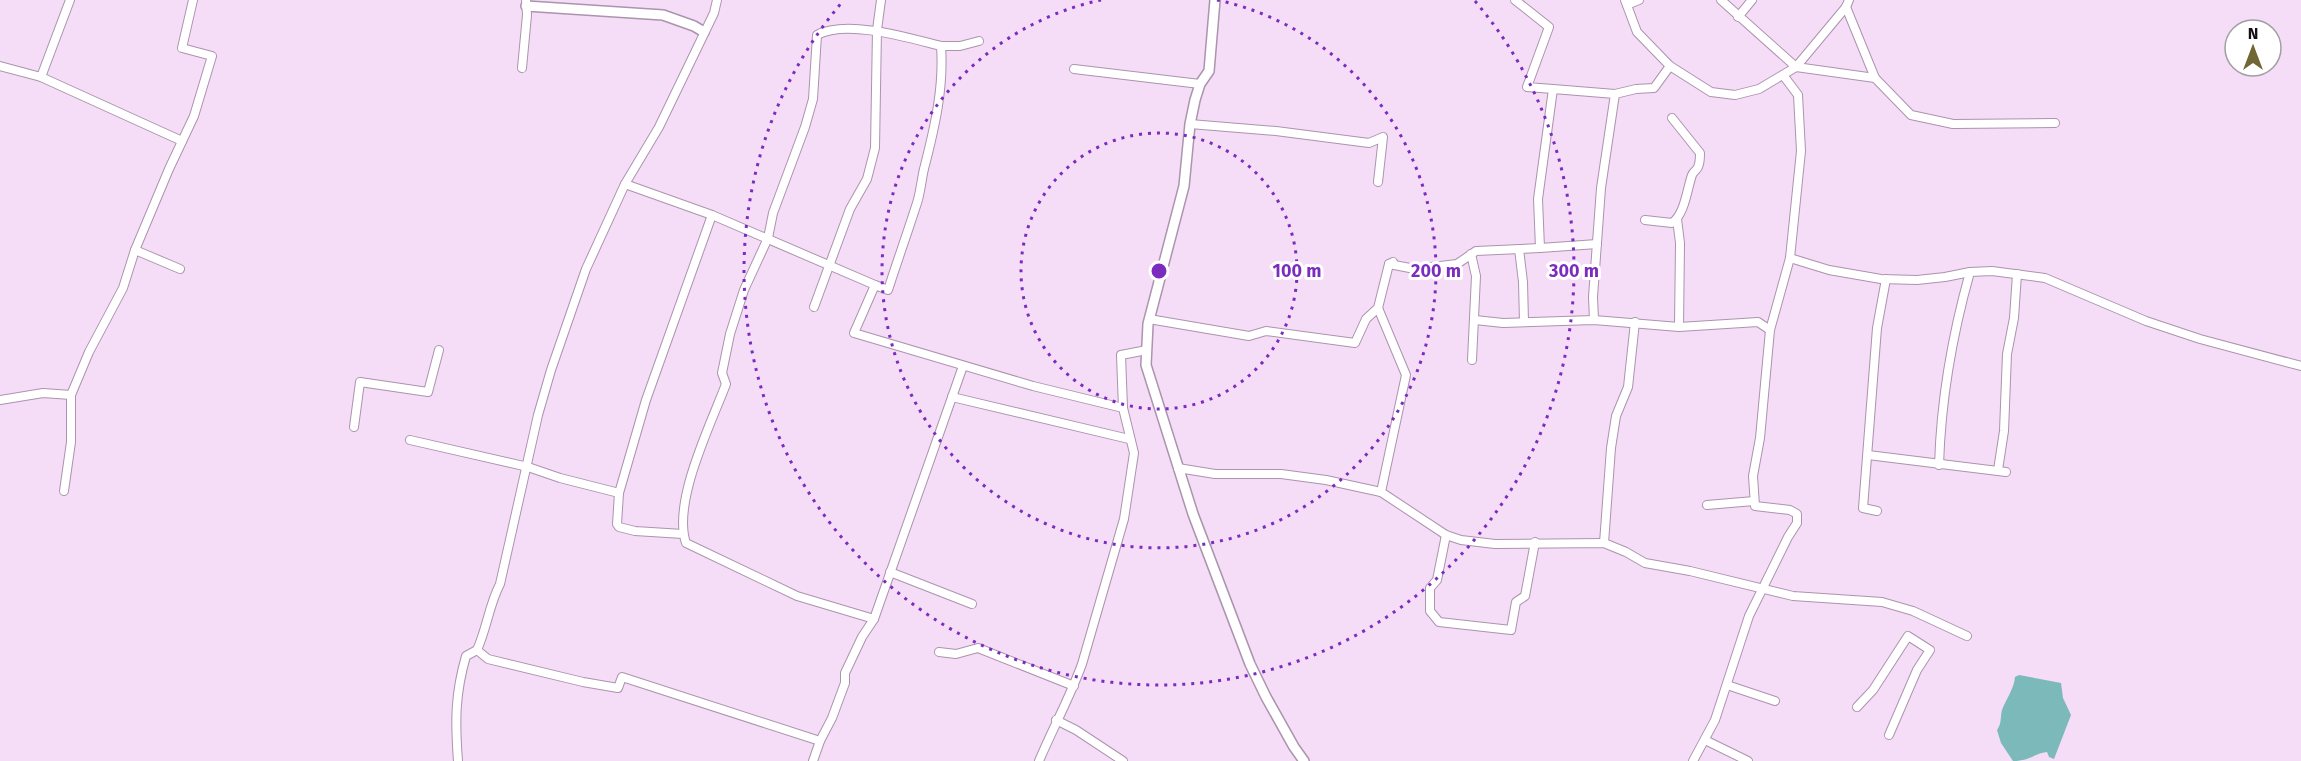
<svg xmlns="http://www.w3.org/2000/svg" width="2301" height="761" font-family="'Fira Sans',sans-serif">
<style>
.water{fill:#7bb9bb}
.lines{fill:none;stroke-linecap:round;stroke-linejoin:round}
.minor-casing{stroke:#ab94ad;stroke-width:10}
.tertiary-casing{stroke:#ab94ad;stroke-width:12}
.minor{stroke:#fff;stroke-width:8}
.tertiary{stroke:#fff;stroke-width:9}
.ring{fill:none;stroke:#7b2cbf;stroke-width:3;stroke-dasharray:3 6}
.centre{fill:#7b2cbf;stroke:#fff;stroke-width:3}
.ring-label{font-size:18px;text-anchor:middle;font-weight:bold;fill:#7b2cbf;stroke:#fff;stroke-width:6;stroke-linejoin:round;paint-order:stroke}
</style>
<rect width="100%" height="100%" fill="#f5dcf7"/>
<path class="water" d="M2019 675 2061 683 2063 698 2071 715 2054 759 2049 757 2047 752C2035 753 2030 761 2013 761L2001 743 1997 730C2002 723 2000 718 2002 710 2006 699 2014 689 2015 677Z"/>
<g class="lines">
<g class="minor-casing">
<g id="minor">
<path d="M717 0 714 13 659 127 625 184 586 269 551 370 538 415 500 584C489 605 487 628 477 650L488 659 583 682 618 688 622 677 820 741 813 761"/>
<path d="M1515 0 1549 27 1527 87 1553 89"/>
<path d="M1625 0 1637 32 1670 66 1711 92 1735 95 1759 89 1796 67 1846 7 1849 0"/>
<path d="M1721 0 1796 67 1875 78 1911 115 1953 124 2055 123"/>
<path d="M1627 5 1639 0"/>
<path d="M1846 7 1875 78"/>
<path d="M1738 17 1752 0"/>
<path d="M941 46H960L979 41"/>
<path d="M0 66 41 77 182 141"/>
<path d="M522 68 527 15 526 0"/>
<path d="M1074 69 1200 84"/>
<path d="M41 77 70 0"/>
<path d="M1615 94 1636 89 1654 88 1670 66"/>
<path d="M1190 124 1276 131 1369 143 1383 137 1378 182"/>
<path d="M625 184 712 215 875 285"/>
<path d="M1677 219 1680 243 1679 327"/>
<path d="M1645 220 1672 223C1685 214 1687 189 1692 175 1693 172 1697 170 1698 167 1700 163 1700 157 1700 153L1672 118"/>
<path d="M1540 248 1597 244"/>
<path d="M1519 249 1523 282 1524 322"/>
<path d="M135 250 180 269"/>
<path d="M1471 254 1476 276 1472 360"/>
<path d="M1790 258 1829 270 1881 279 1917 280 1945 277 1970 272 1992 271 2045 278 2146 321 2200 339 2301 366"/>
<path d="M1389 264 1415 269 1457 264 1476 251 1540 248 1538 199 1553 89 1615 94 1601 188 1593 297 1594 320"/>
<path d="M814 307 850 209 867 179 875 148 877 30 881 0"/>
<path d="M1378 308 1406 375 1381 492"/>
<path d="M1149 319 1249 336 1266 331 1355 343 1366 319 1378 308 1389 264 1393 262"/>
<path d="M1475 320 1503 323 1594 320 1679 327 1758 322 1770 330"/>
<path d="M952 397 1129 439"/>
<path d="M0 400 43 393 71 395 89 352 123 288 135 250 169 169 194 116 212 56 182 48 193 0"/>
<path d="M354 427 360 382 428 392 439 350"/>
<path d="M410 440 528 467 560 478 619 493 646 400 712 215"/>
<path d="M1868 455 2006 472"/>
<path d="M1939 465C1941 399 1952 336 1970 272"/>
<path d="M1178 468 1215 474H1281L1326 480 1381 492 1446 535 1461 540 1495 544 1604 543 1626 552 1645 563 1690 571 1793 596 1882 602 1913 611 1967 636"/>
<path d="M1998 470 2004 431 2007 354 2014 318 2017 274"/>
<path d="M64 491 71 442V395"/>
<path d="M619 493 617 524 619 527 635 531 683 534"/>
<path d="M1707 505 1754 501"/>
<path d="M1877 511 1863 508 1877 328 1886 279"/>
<path d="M1446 535 1437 580 1430 588V611L1439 622 1511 630 1516 602 1525 596 1535 542"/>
<path d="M1604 543 1611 448 1616 416 1628 387 1635 322"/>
<path d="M890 572 972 604"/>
<path d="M874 619 797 596 686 543C672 502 711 424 726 384L722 373 730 334 744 290 768 238 773 213 805 127 813 99 817 35C847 19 909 38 941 46 944 87 935 126 925 165 921 179 921 193 916 206 907 234 897 262 888 290L875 285 854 333 1033 386 1123 408"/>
<path d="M939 652 956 654 978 648 1074 686"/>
<path d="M1727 685 1775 701"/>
<path d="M1857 707 1873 690 1908 636 1930 650 1917 670 1889 735"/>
<path d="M1056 720 1076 730 1123 761"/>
<path d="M1705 740 1748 761"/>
<path d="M820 741 832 718 845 683V673L862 637 874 619 963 366"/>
<path d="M458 761C455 721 455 694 466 656L477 650"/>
<path d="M1039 761C1053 728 1070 697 1082 664L1124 519 1134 453 1123 408 1121 355 1147 350"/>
<path d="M1693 761 1715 720 1749 616 1788 537 1797 523V514L1790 510 1755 506 1753 476 1760 438 1770 330 1790 258 1801 151 1798 95 1783 75"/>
</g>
</g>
<g class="tertiary-casing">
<g id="tertiary">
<path d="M1215 0 1209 71 1200 84 1195 100 1190 124 1184 186 1148 324 1146 365 1193 514 1250 664 1266 697 1294 747 1304 761"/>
<path d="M526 6 663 15 694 26 704 32"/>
</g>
</g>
<use href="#minor" class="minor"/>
<use href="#tertiary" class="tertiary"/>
</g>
<g class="ring">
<circle cx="1159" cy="271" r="138"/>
<path d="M1217 0A277 277 0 1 1 1101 0"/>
<path d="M1475 1A415 415 0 1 1 843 1"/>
</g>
<circle cx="1159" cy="271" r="9" class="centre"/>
<g class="ring-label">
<text x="1297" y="277">100 m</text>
<text x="1436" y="277">200 m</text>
<text x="1574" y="277">300 m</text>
</g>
<g transform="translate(2253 48)"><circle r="28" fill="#ffffff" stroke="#a29ea2" stroke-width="1.5"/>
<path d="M0-4.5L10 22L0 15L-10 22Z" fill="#706734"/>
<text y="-9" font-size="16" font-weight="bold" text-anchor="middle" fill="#160d16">N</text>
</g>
</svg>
